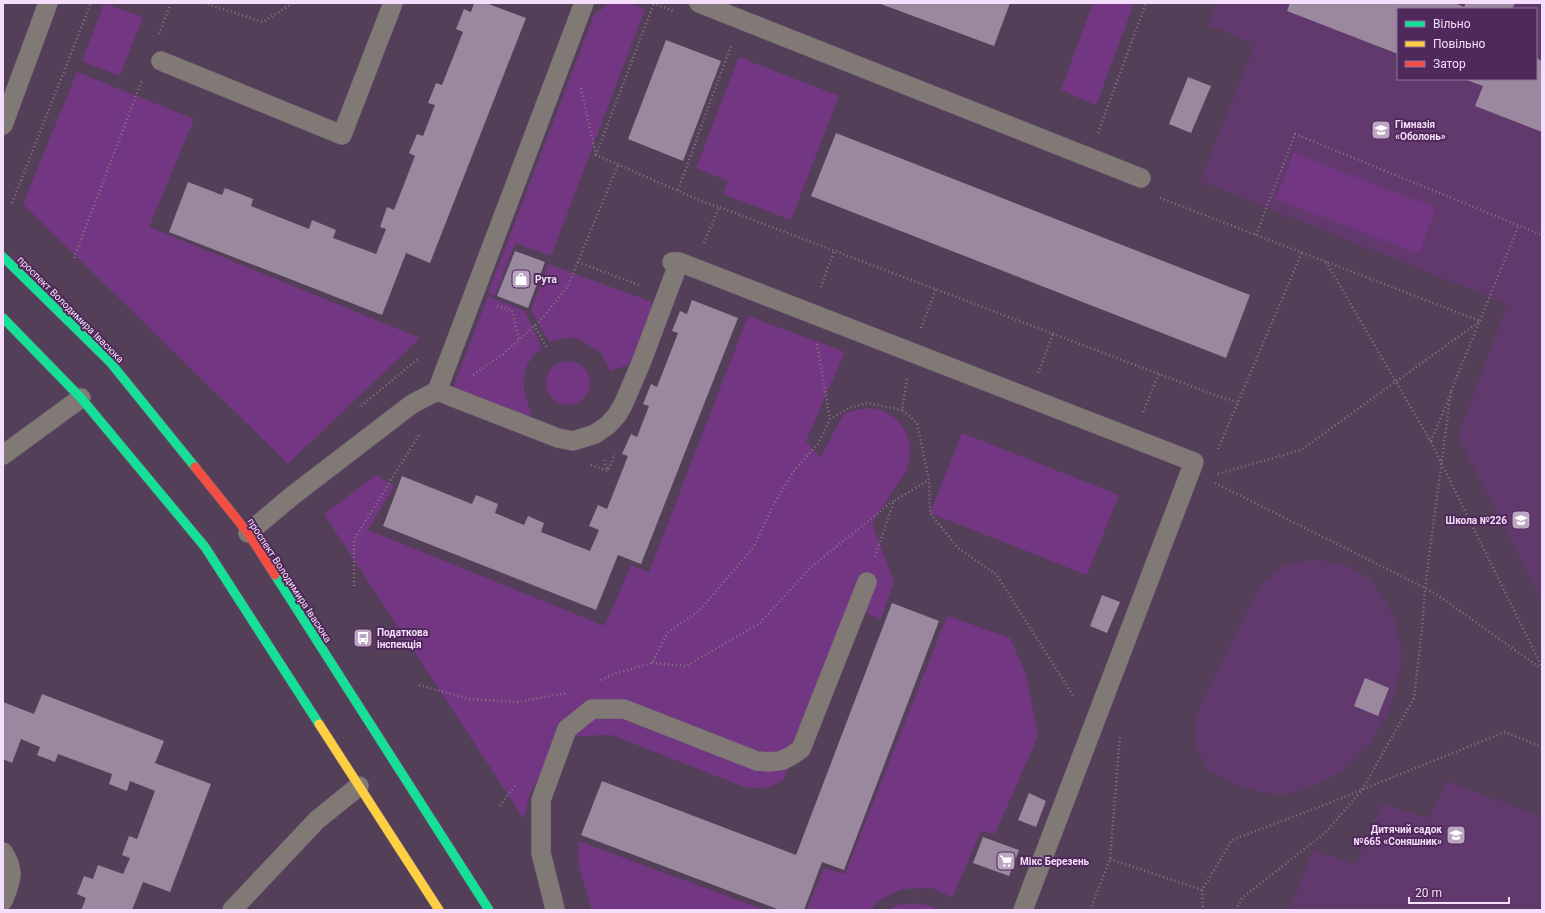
<svg xmlns="http://www.w3.org/2000/svg" width="1545" height="913" font-family="Roboto,sans-serif">
<style>
.built{fill:#62396c;fill-rule:evenodd}
.green{fill:#733683}
.building{fill:#9a889e}
.lines{fill:none;stroke-linecap:round;stroke-linejoin:round}
.lane-casing{stroke:#6f5e74;stroke-width:20}
.fast-casing{stroke:#6f5e74;stroke-width:10}
.slow-casing{stroke:#6f5e74;stroke-width:10}
.jam-casing{stroke:#6f5e74;stroke-width:10}
.path{stroke:#83787d;stroke-width:2.5;stroke-dasharray:1 3;stroke-linecap:butt}
.lane{stroke:#807975;stroke-width:19}
.fast{stroke:#16e098;stroke-width:9}
.slow{stroke:#ffcf43;stroke-width:9}
.jam{stroke:#f24e42;stroke-width:9}
.labels{text-anchor:middle;stroke-width:4;stroke-linejoin:round;paint-order:stroke}
.poi-label{font-size:10px;font-weight:bold;fill:#f5defb;stroke:#4f2959;text-anchor:start}
.street-label{font-size:10px;fill:#f5defb;stroke:#4f2959}
</style>
<rect width="100%" height="100%" fill="#543f59"/>
<g class="built">
<path d="M1217 3H1542V602L1458 437 1507 304 1200 181 1255 44 1208 25ZM1398 9H1536V79H1398Z"/>
<path d="M1313 559 1349 566 1370 579 1385 600 1395 621 1402 655 1397 685 1387 716 1368 746 1342 772 1310 788 1283 795 1261 792 1233 784 1207 769 1197 748 1195 727 1200 705 1259 587 1282 566Z"/>
<path d="M1447 781 1542 817V910H1290L1313 850 1356 865 1382 803 1429 819Z"/>
</g>
<g class="green">
<path d="M104 3 143 17 120 76 82 61Z"/>
<path d="M612 3H630L645 9 551 256 515 243 495 296 488 293 594 15 607 5Z"/>
<path d="M1093 3H1134L1096 105 1061 90Z"/>
<path d="M739 57 839 96 791 220 723 194 728 181 696 168Z"/>
<path d="M77 72 194 119 149 227 420 338 288 464 23 204Z"/>
<path d="M1294 153 1436 208 1419 254 1276 199Z"/>
<path d="M548 264 660 305 637 361 611 371 600 352 584 342 571 337 549 342 531 310Z"/>
<path d="M488 296 525 311 542 348C516 369 522 388 532 416L496 413 452 391Z"/>
<path d="M748 316 845 352 806 441 820 458 843 415 856 410 871 408 884 411 896 419 905 430 910 443V457L906 471 872 523 894 582 881 619 852 607 784 779C768 789 761 789 744 787L612 735 577 736 551 759 530 793 524 819 324 514 376 475 394 486 368 530 605 626 631 565 649 572Z"/>
<circle cx="568" cy="383" r="22"/>
<path d="M962 433 1119 495 1087 575 930 513Z"/>
<path d="M947 616 1010 638 1026 675 1038 736 995 834 981 831 952 898 933 888 902 889 878 901 871 910H807L824 868 845 874Z"/>
<path d="M578 841 765 910H593L591 907 579 867Z"/>
<path d="M914 903 930 906 937 910H888L898 905Z"/>
</g>
<g class="building">
<path d="M474 3H486L526 18 430 263 406 253 382 315 169 232 188 182 222 195 225 188 253 199 251 206 309 229 312 220 336 230 333 238 376 254 386 229 380 227 387 207 394 210 415 156 409 153 417 134 423 136 435 105 428 103 436 83 442 85 463 32 456 29 464 9 471 12Z"/>
<path d="M878 3H1010L994 46Z"/>
<path d="M1290 3H1455L1464 7 1466 3H1515L1512 9H1398V54L1287 11Z"/>
<path d="M666 40 721 61 683 161 628 139Z"/>
<path d="M1536 58 1542 61V132L1475 106 1483 86 1464 79H1536Z"/>
<path d="M1188 77 1211 86 1191 133 1169 124Z"/>
<path d="M836 133 1250 295 1226 358 811 196Z"/>
<path d="M515 251 545 262 528 308 497 296Z"/>
<path d="M692 300 738 318 641 564 618 555 596 610 383 526 402 476 472 504 476 495 498 504 495 513 524 525 528 516 544 523 541 532 590 551 599 530 589 526 598 505 607 509 628 456 622 454 631 434 637 437 649 406 643 404 651 384 657 387 678 333 672 331 680 311 687 314Z"/>
<path d="M1102 595 1120 602 1107 633 1090 626Z"/>
<path d="M892 603 939 621 844 870 822 862 804 910H780L581 835 602 781 796 855Z"/>
<path d="M1365 678 1389 688 1378 716 1354 706Z"/>
<path d="M42 694 164 741 155 763 211 784 170 892 143 882 132 910H81L86 898 77 894 84 876 93 879 98 865 123 874 130 858 122 855 129 836 137 839 155 791 130 781 127 791 109 784 112 774 58 754 55 762 37 755 40 747 21 739 12 763 3 759V702L34 714Z"/>
<path d="M1029 793 1046 801 1036 827 1018 820Z"/>
<path d="M983 837 1019 850 1009 876 973 863Z"/>
</g>
<g class="lines">
<g class="lane-casing">
<g id="lane">
<path d="M699 3 1141 178"/>
<path d="M161 61 342 135 393 3"/>
<path d="M3 125 48 3"/>
<path d="M672 262H679L1194 462 1023 910"/>
<path d="M437 391 558 438 573 441 595 434 608 425 617 415 623 405 641 363 679 262"/>
<path d="M3 455 81 398"/>
<path d="M248 533 292 496 412 404 437 391 584 3"/>
<path d="M3 852C16 872 11 881 3 901"/>
<path d="M555 909 541 853V800L567 729 592 709H624L757 761C778 763 784 762 801 749L867 582"/>
<path d="M232 910 317 820 359 786"/>
</g>
</g>
<g class="fast-casing">
<g id="fast">
<path d="M3 257 110 362 195 467"/>
<path d="M3 318 81 398 205 547 319 724"/>
<path d="M275 575 489 910"/>
</g>
</g>
<g class="slow-casing">
<path id="slow" d="M319 724 439 910"/>
</g>
<g class="jam-casing">
<path id="jam" d="M195 467 248 533 275 575"/>
</g>
<g class="path">
<path d="M204 3 263 22 293 3"/>
<path d="M653 3 673 11"/>
<path d="M159 34 171 3"/>
<path d="M581 88 596 155 706 203 719 207"/>
<path d="M1098 133 1146 3"/>
<path d="M596 155 654 3"/>
<path d="M678 190 731 46"/>
<path d="M1160 198 1480 321"/>
<path d="M12 203 91 3"/>
<path d="M1256 235 1295 134 1542 235"/>
<path d="M704 243 719 207 1217 396 1237 402"/>
<path d="M74 258 142 80"/>
<path d="M578 262 641 286"/>
<path d="M1326 262 1431 442 1542 667"/>
<path d="M821 287 834 251"/>
<path d="M497 306 512 310 519 339"/>
<path d="M534 325 547 348"/>
<path d="M921 328 936 289"/>
<path d="M817 344 830 419"/>
<path d="M1038 373 1053 334"/>
<path d="M473 375 503 354 540 321 568 286 618 165"/>
<path d="M907 379 902 410 917 423 929 480 930 513 958 548 996 574 1074 697"/>
<path d="M1451 391 1519 225"/>
<path d="M361 406 419 358"/>
<path d="M1143 412 1159 374"/>
<path d="M1431 441 1450 396"/>
<path d="M1218 449 1302 252"/>
<path d="M604 460 608 471"/>
<path d="M591 465 608 471 615 454"/>
<path d="M1218 474 1301 450 1480 321"/>
<path d="M1215 483 1433 592 1542 669"/>
<path d="M875 557 894 501 929 480"/>
<path d="M354 586V540L419 435"/>
<path d="M652 663 686 666 760 623 810 568 893 501"/>
<path d="M601 680 614 674 652 663 668 632 700 610 753 548 773 506 795 469 818 444 830 419 849 408 867 403 902 410"/>
<path d="M419 685 469 699 517 702 567 693"/>
<path d="M500 806 516 784"/>
<path d="M1110 859 1202 890 1232 840 1324 805 1505 732 1542 747"/>
<path d="M1202 890 1203 910"/>
<path d="M1090 910 1110 859 1120 735"/>
<path d="M1236 910 1242 898 1326 832 1362 790 1414 698 1422 630 1425 588 1451 391"/>
</g>
<use href="#lane" class="lane"/>
<use href="#fast" class="fast"/>
<use href="#slow" class="slow"/>
<use href="#jam" class="jam"/>
</g>
<defs>
<g id="school-square" transform="scale(1)"><rect x="-9" y="-9" width="18" height="18" rx="4" fill="#bda6c2" stroke="#4f2959"/><path d="M0-5L7-2L0 1L-7-2ZM-4 1L0 2.5L4 1V4Q0 6-4 4Z" fill="#fff"/></g>
<g id="shop-square" transform="scale(1)"><rect x="-9" y="-9" width="18" height="18" rx="4" fill="#bda6c2" stroke="#4f2959"/><path d="M-5-2.5h2.3a2.7 3.5 0 0 1 5.4 0H5L5.5 6h-11ZM-1.5-2.5h3a1.5 2.3 0 0 0-3 0Z" fill="#fff"/></g>
<g id="bus-square" transform="scale(1)"><rect x="-9" y="-9" width="18" height="18" rx="4" fill="#bda6c2" stroke="#4f2959"/><path d="M-5-6H5V4H4V6H2V4H-2V6H-4V4H-5ZM-3.5-4V0h7V-4ZM-3.5 1.2v1.5H-2V1.2ZM2 1.2v1.5H3.5V1.2Z" fill="#fff"/></g>
<g id="supermarket-square" transform="scale(1)"><rect x="-9" y="-9" width="18" height="18" rx="4" fill="#bda6c2" stroke="#4f2959"/><path d="M-6-5.5h2.5l.6 2H6L4.5 2H-2.5L-4.4-4H-6ZM-1.5 3.2a1.3 1.3 0 1 0 .1 0ZM3 3.2a1.3 1.3 0 1 0 .1 0Z" fill="#fff"/></g>
</defs>
<g fill-rule="evenodd">
<use href="#school-square" x="1381" y="130"/>
<use href="#shop-square" x="521" y="279"/>
<use href="#school-square" x="1521" y="520"/>
<use href="#bus-square" x="363" y="638"/>
<use href="#school-square" x="1456" y="835"/>
<use href="#supermarket-square" x="1006" y="861"/>
</g>
<g class="labels">
<g class="poi-label">
<text x="1395" y="128">Гімназія<tspan x="1395" dy="12">«Оболонь»</tspan></text>
<text x="535" y="283">Рута</text>
<text x="1507" y="524" text-anchor="end">Школа №226</text>
<text x="377" y="636">Податкова<tspan x="377" dy="12">інспекція</tspan></text>
<text x="1442" y="833" text-anchor="end">Дитячий садок<tspan x="1442" dy="12">№665 «Соняшник»</tspan></text>
<text x="1020" y="865">Мікс Березень</text>
</g>
<g class="street-label">
<text transform="translate(71 309) rotate(45)" y="4">проспект Володимира Івасюка</text>
<text transform="translate(290 580) rotate(57)" y="4">проспект Володимира Івасюка</text>
</g>
</g>
<rect width="1545" height="913" fill="none" stroke="#f5defb" stroke-width="8"/>
<rect x="1397" y="8" width="140" height="72" fill="#4f2959" stroke="#91719a"/>
<rect x="1405" y="21" width="20" height="6" fill="#16e098" stroke="#91719a"/>
<text x="1433" y="28" font-size="12" fill="#f5defb">Вільно</text>
<rect x="1405" y="41" width="20" height="6" fill="#ffcf43" stroke="#91719a"/>
<text x="1433" y="48" font-size="12" fill="#f5defb">Повільно</text>
<rect x="1405" y="61" width="20" height="6" fill="#f24e42" stroke="#91719a"/>
<text x="1433" y="68" font-size="12" fill="#f5defb">Затор</text>
<path d="M1409 897v6h100v-6" fill="none" stroke="#f5defb" stroke-width="2"/>
<text x="1415" y="897" font-size="12" fill="#f5defb" stroke="#4f2959" stroke-width="3" paint-order="stroke">20 m</text>
</svg>
